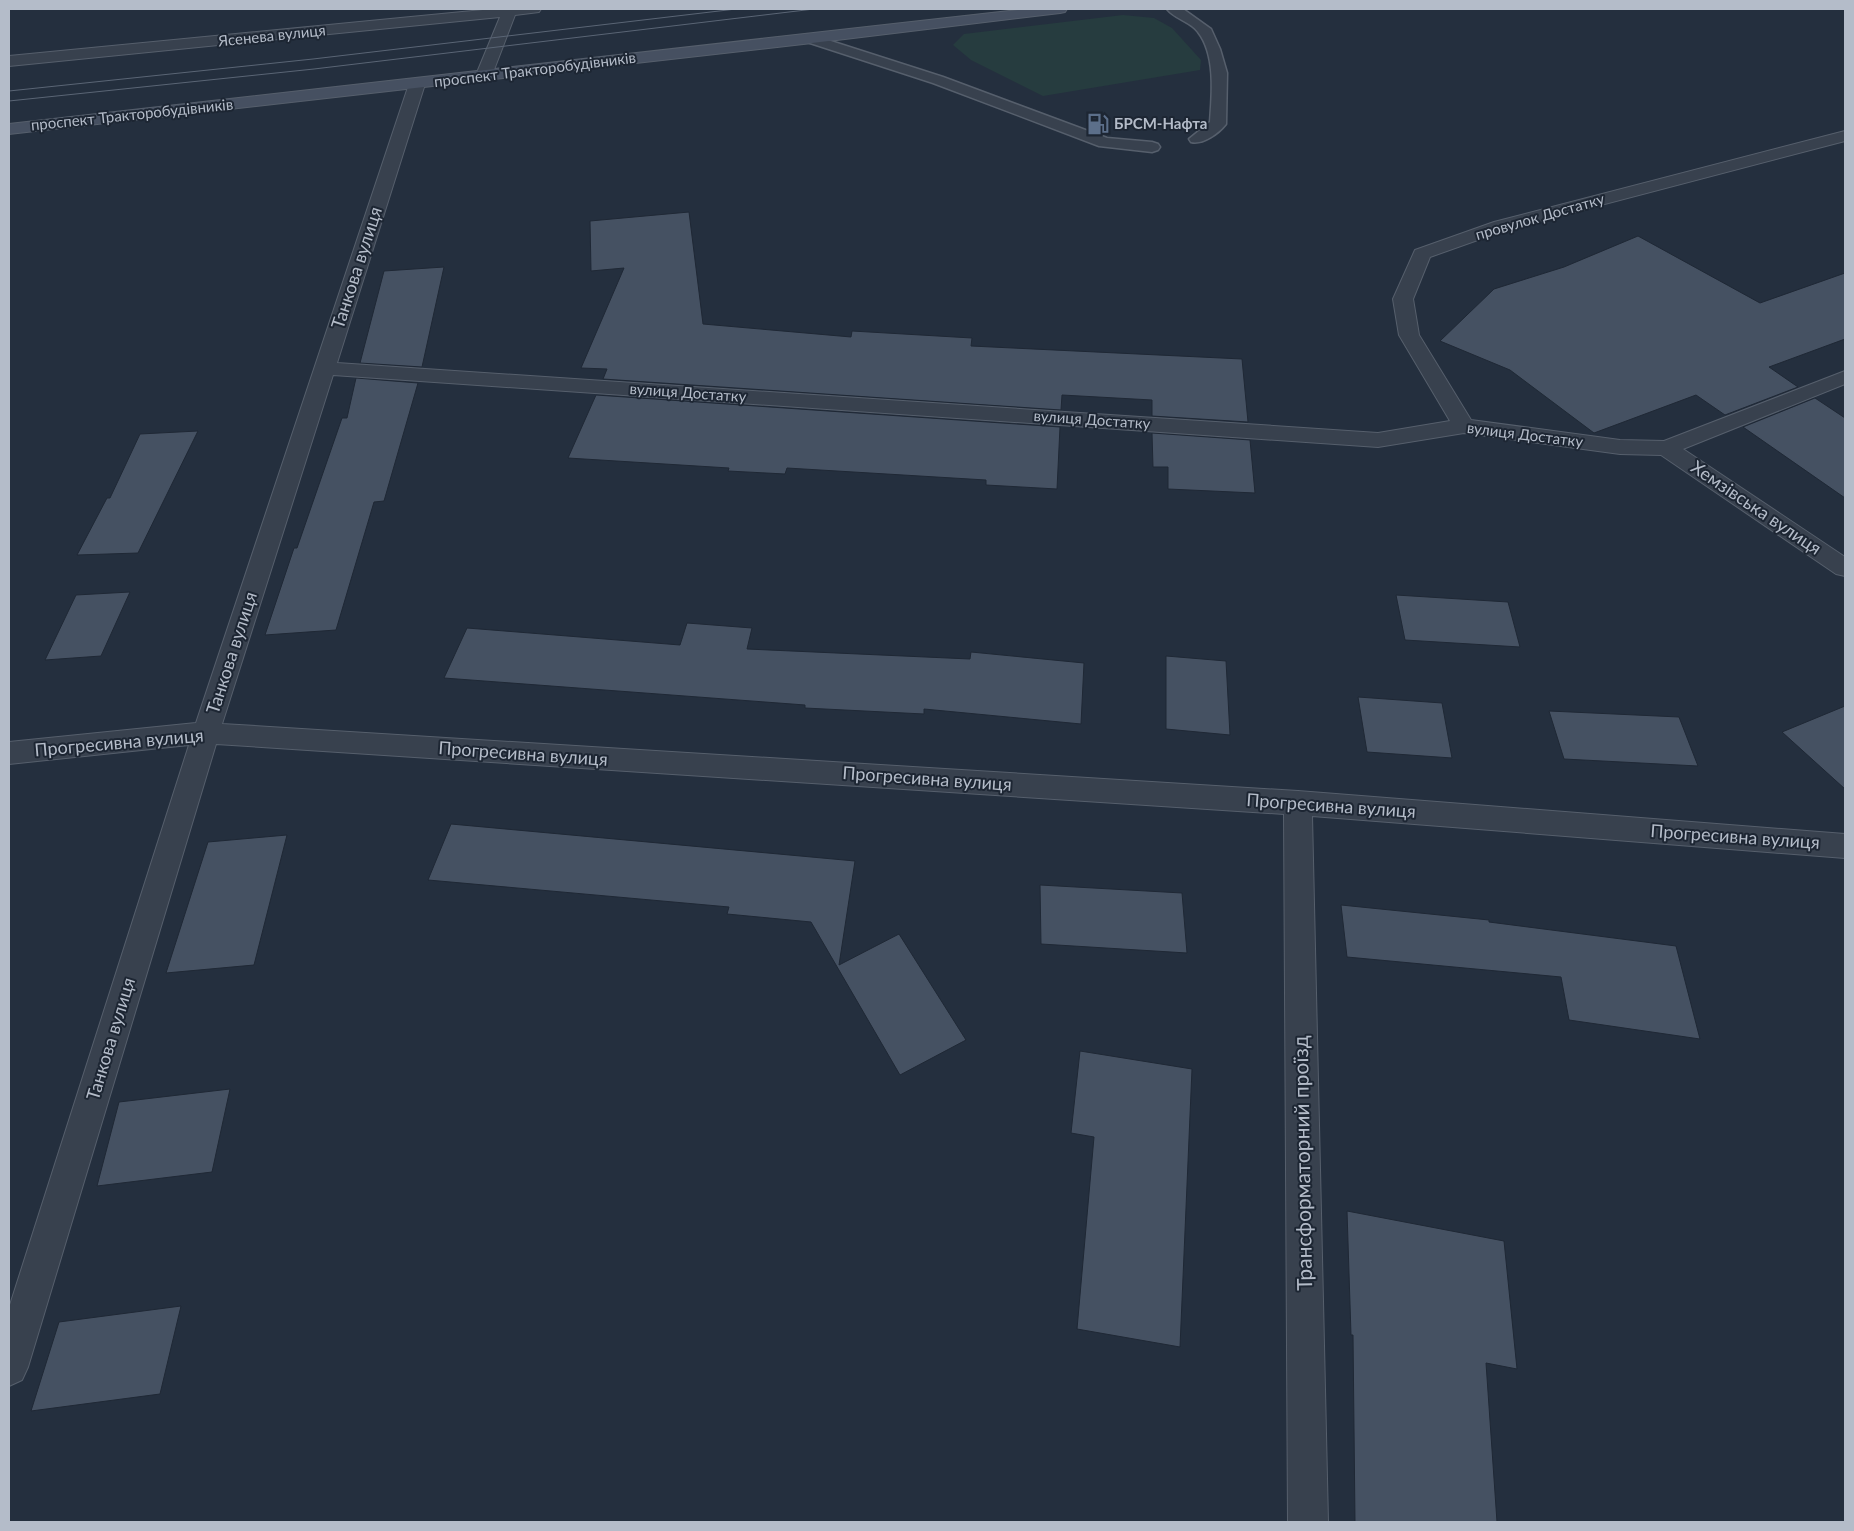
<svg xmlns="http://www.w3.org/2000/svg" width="1854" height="1531" font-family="Lato,sans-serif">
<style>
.green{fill:#263c3f}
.building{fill:#455162;stroke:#1f2835}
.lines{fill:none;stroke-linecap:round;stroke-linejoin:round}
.lane-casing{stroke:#565f6c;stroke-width:3}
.street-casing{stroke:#565f6c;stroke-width:2}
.secondary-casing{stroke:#565f6c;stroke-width:2}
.lane{fill:#38414e;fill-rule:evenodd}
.street{fill:#38414e;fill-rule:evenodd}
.secondary{fill:#465061;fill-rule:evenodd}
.tram{stroke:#5a6575;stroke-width:1}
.labels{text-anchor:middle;stroke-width:4;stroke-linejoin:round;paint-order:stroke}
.far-street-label{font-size:15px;fill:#b4bcc9;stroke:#1d2633}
.far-poi-label{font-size:15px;font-weight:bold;fill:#b4bcc9;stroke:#1d2633;text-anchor:start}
.street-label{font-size:18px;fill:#b4bcc9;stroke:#1d2633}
.near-street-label{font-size:21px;fill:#b4bcc9;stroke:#1d2633}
</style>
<rect width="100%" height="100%" fill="#242f3e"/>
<path class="green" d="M1123 15 1154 18 1172 28 1201 60 1200 70 1043 96 971 60 953 45 964 34Z"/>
<g class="building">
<path d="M689 212 703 324 851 337 852 331 972 338 971 346 1242 359 1248 422 1152 416V400L1062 395 1061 410 603 379 607 369 581 368 624 268 591 271 590 221Z"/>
<path d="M1638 236 1760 303 1845 273V339L1769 367 1798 387 1725 415 1696 395 1594 433 1510 370 1440 341 1494 289 1564 267Z"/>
<path d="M444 267 422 367 360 363 384 271Z"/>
<path d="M356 378 418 383 384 501 374 502 336 630 265 635 294 548H297L342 418H347Z"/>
<path d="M596 395 1060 427 1057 489 986 485V480L787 468 785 474 728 471 729 468 568 458Z"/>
<path d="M1815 398 1845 418V498L1743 427Z"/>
<path d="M198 431 138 553 77 555 107 498H110L140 434Z"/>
<path d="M1152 433 1250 440 1255 493 1168 489V467H1153Z"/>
<path d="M130 592 101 656 45 660 76 595Z"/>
<path d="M1396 595 1508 602 1520 647 1405 640Z"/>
<path d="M687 623 752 628 747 649 970 659 971 652 1084 663 1081 724 924 709V714L805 708V705L444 678 467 628 680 645Z"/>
<path d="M1166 656 1226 661 1230 735 1166 729Z"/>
<path d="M1358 697 1442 703 1452 758 1367 752Z"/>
<path d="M1845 706V789L1782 732Z"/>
<path d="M1549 711 1679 717 1698 766 1564 759Z"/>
<path d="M451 824 855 861 839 965 899 934 966 1040 900 1075 811 922 727 914 729 907 428 880Z"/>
<path d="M287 835 254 965 166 973 208 842Z"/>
<path d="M1040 885 1182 893 1187 953 1041 944Z"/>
<path d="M1341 905 1489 920V922L1676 946 1700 1039 1569 1020 1561 977 1347 957Z"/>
<path d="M1080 1051 1192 1069 1180 1347 1077 1329 1094 1137 1071 1133Z"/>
<path d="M230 1089 212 1172 97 1186 119 1102Z"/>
<path d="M1347 1211 1504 1241 1517 1369 1486 1363 1497 1522H1355L1353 1335H1351Z"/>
<path d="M181 1306 160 1394 31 1411 59 1322Z"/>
</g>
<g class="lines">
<g class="lane-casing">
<g id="lane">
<path d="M1167 9H1183L1211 29 1220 49 1227 73 1226 124C1219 133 1203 145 1191 142L1189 139 1210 122C1212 95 1216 55 1198 32 1191 22 1175 19 1167 9Z"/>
<path d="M812 35 943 77 1107 138 1152 142 1158 144 1160 147 1158 150 1152 152 1099 146 933 83 807 42 805 39 807 36Z"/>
</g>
</g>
<g class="street-casing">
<g id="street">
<path d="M493 9H541L539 12 515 15 492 75 489 78H479L476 75 500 17 9 66V56Z"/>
<path d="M417 79 423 81 425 84 337 363 1378 433 1450 421 1399 335 1393 299 1415 250 1494 222 1845 131V141L1506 230 1430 257 1413 299 1419 335 1471 420 1620 440 1664 441 1845 371V384L1683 449 1845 557V576L1836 574 1661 455 1620 454 1464 433 1378 447 333 375 222 724 1298 791 1845 834V858L1312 816 1328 1522H1288L1284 814 216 744 28 1367 22 1380 9 1386V1308L189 745 9 764V742L196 723 409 84 411 81Z"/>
</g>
</g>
<g class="secondary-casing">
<path id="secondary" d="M1026 9H1067L1065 12 1060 13 812 43 9 134V124Z"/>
</g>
<use href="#lane" class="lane"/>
<use href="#street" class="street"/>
<use href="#secondary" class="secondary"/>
<g class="tram">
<path d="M9 91 313 59 736 9"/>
<path d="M9 101 314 69 814 9"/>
</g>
</g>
<defs>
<g id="fuel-bare" transform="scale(1.725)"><path d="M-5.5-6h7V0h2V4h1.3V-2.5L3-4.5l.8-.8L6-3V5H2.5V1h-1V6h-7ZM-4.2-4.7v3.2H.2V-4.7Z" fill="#5c6f8a" stroke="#1d2633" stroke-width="2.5" paint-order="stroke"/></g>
</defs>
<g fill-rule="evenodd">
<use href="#fuel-bare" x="1098" y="124"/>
</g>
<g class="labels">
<g class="far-street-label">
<text transform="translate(272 36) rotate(-6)" y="5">Ясенева вулиця</text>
<text transform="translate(535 70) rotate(-7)" y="5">проспект Тракторобудівників</text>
<text transform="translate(132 115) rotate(-6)" y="5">проспект Тракторобудівників</text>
<text transform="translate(1540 217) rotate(-16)" y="5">провулок Достатку</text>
<text transform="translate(688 393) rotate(4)" y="5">вулиця Достатку</text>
<text transform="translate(1092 420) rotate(4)" y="5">вулиця Достатку</text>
<text transform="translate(1525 435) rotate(7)" y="5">вулиця Достатку</text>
</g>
<g class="far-poi-label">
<text x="1114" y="129">БРСМ-Нафта</text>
</g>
<g class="street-label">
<text transform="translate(357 268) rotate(-72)" y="6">Танкова вулиця</text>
<text transform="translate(1756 508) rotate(34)" y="6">Хемзівська вулиця</text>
<text transform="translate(232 653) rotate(-72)" y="6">Танкова вулиця</text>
<text transform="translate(119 743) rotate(-5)" y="6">Прогресивна вулиця</text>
<text transform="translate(523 754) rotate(4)" y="6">Прогресивна вулиця</text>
<text transform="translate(927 779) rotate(4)" y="6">Прогресивна вулиця</text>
<text transform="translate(1331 806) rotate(4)" y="6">Прогресивна вулиця</text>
<text transform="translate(1735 837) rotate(4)" y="6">Прогресивна вулиця</text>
<text transform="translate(111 1039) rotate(-73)" y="6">Танкова вулиця</text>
</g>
<g class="near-street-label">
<text transform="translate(1303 1163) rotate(-91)" y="7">Трансформаторний проїзд</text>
</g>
</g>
<rect width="1854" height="1531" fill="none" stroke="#b4bcc9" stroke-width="20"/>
</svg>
